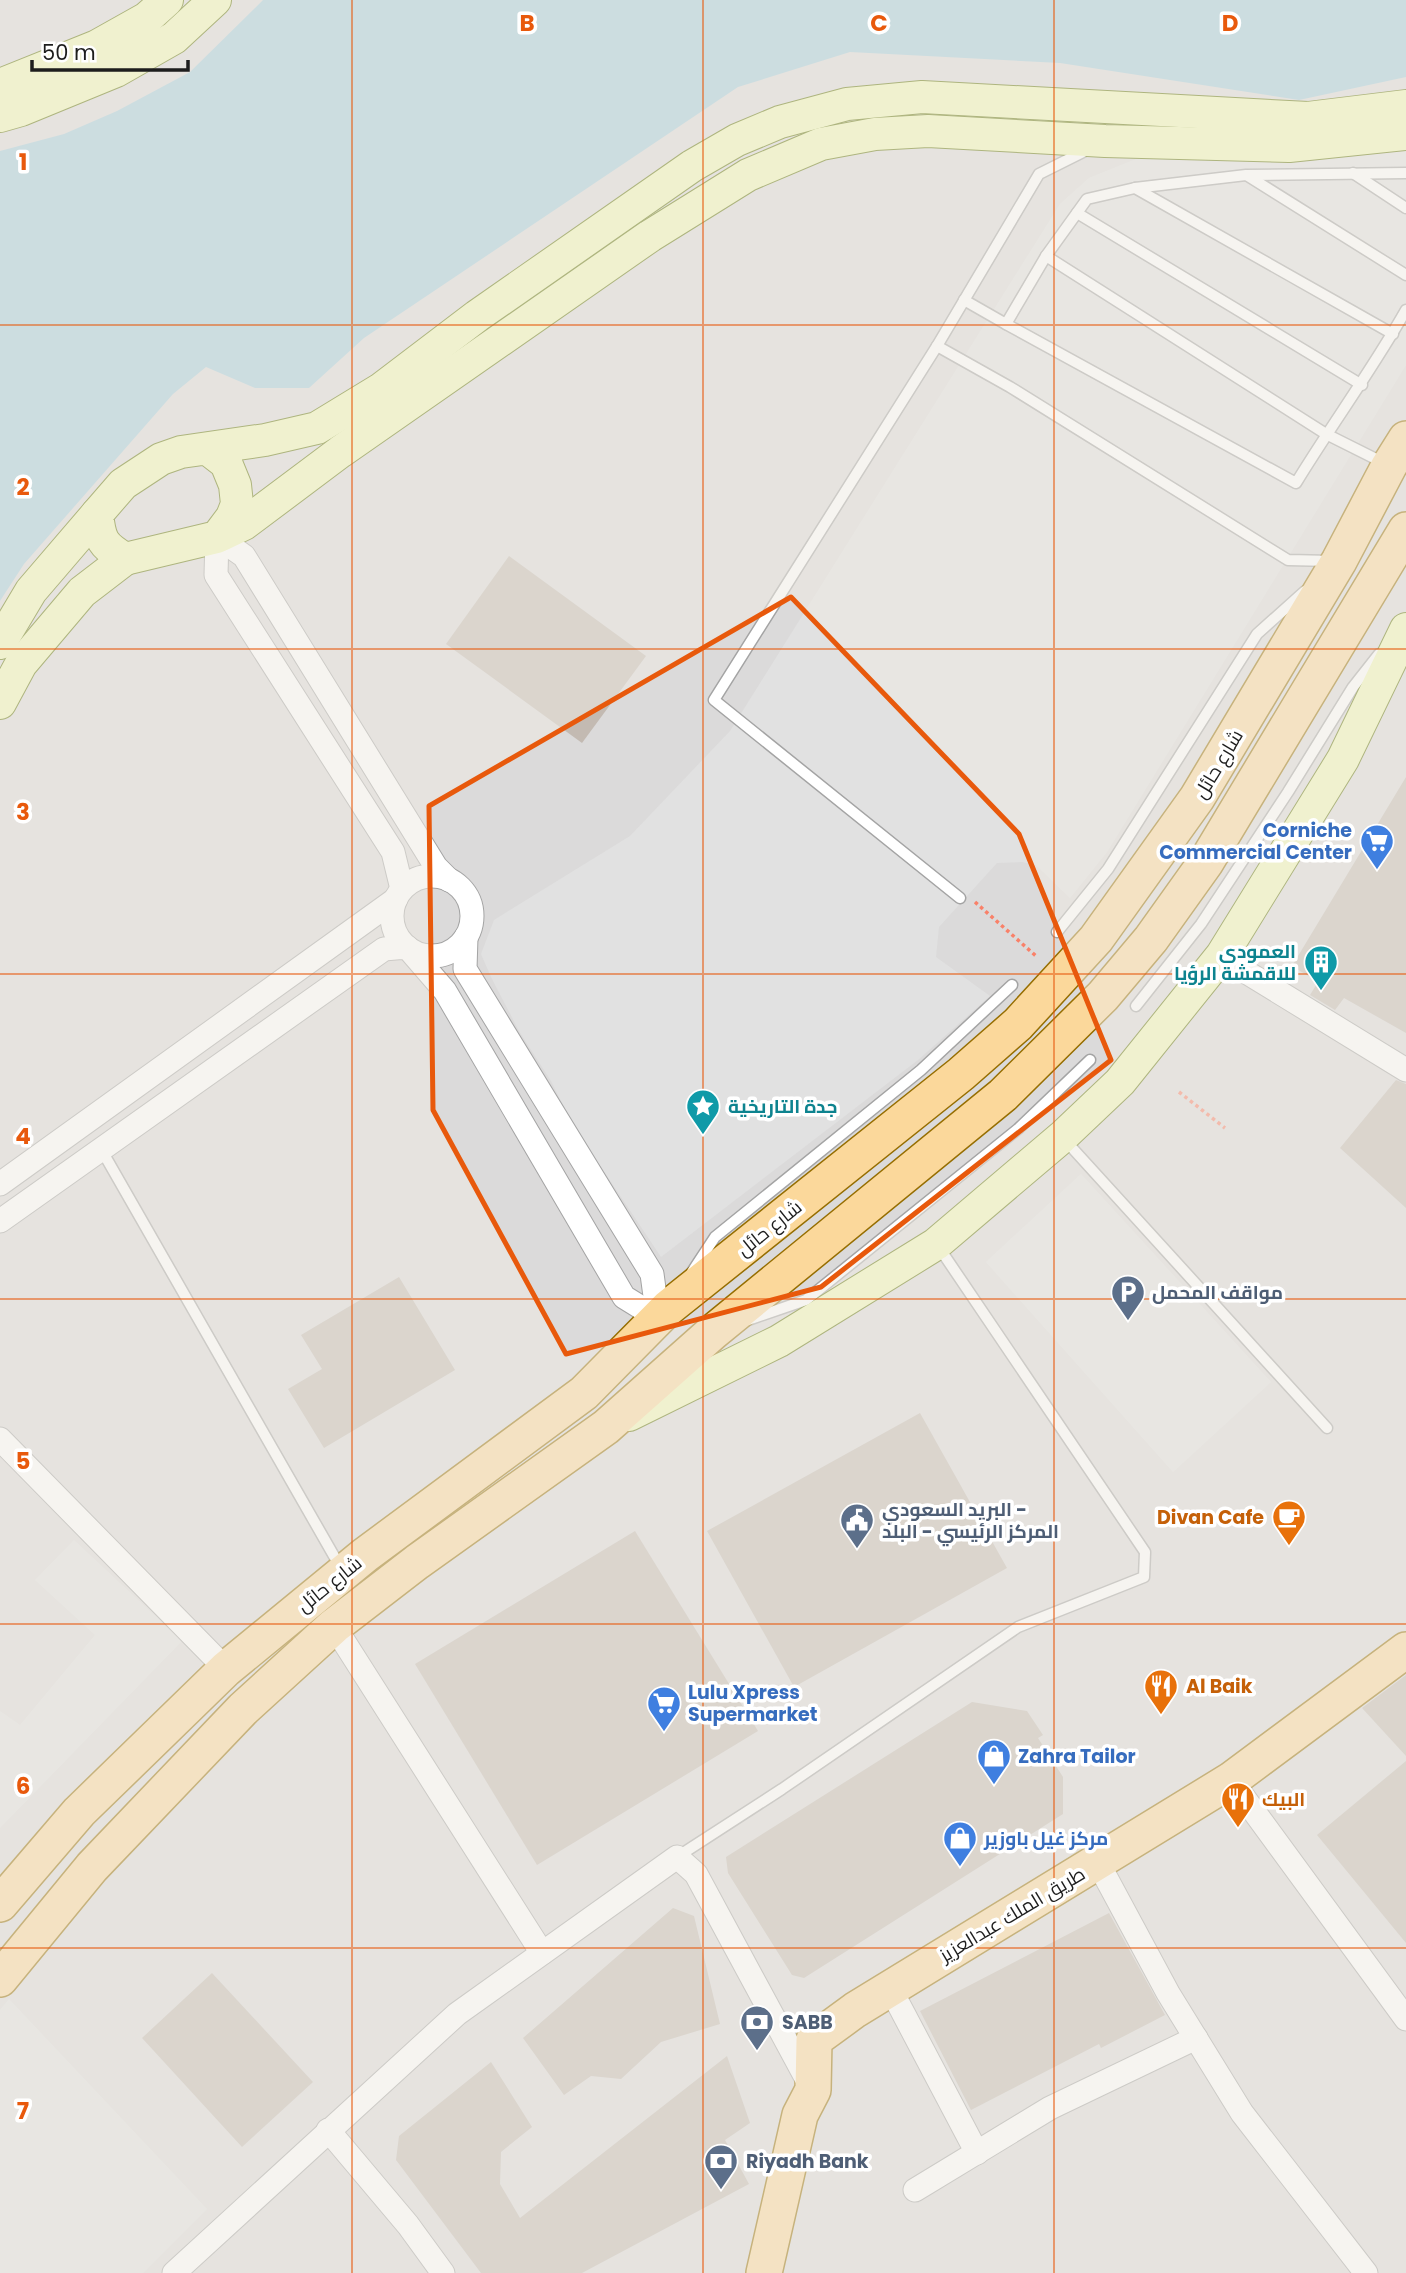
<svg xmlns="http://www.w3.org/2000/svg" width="1406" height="2273" font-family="Poppins,Cairo,sans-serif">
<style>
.residential{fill:#dbdada}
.parking{fill:#e1e1e1}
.water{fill:#a3ccdc}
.building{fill:#c3bab2}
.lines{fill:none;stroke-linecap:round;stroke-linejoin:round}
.lane-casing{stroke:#a4a4a4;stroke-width:13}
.street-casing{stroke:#a4a4a4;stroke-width:25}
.secondary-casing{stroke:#607305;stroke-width:34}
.primary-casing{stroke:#966e01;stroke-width:38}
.path{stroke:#f98169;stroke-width:3.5;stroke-dasharray:3.5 3.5;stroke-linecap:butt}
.lane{stroke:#fff;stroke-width:10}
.street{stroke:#fff;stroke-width:23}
.secondary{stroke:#f1f9b6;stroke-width:32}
.primary{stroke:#fbd89b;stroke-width:35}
.marked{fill:none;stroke:#e8590c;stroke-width:5;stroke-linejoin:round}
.grid{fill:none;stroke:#e8590c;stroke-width:2;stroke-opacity:0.55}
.labels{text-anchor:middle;stroke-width:7;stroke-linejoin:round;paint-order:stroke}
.street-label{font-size:19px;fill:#1d1d1d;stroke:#fff}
.shop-label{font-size:19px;font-weight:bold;fill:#366cbe;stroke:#fff;text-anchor:start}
.culture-label{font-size:19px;font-weight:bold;fill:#0d838f;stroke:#fff;text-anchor:end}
.service-label{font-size:19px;font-weight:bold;fill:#4e5e75;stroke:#fff;text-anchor:start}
.food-label{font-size:19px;font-weight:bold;fill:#c56008;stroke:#fff;text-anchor:start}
.grid-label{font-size:23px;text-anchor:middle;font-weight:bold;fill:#e8590c;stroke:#fff;stroke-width:7;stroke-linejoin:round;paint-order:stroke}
</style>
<rect width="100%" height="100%" fill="#eeebe3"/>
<rect class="residential" x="0" y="0" width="1406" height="2273"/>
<g class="parking">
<path d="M1406 148V365L1107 852 1070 898 1036 865 1022 862 997 863 939 927 936 957 990 996 918 1060 661 1257 573 1125 551 1081 519 1031 491 977 481 954 494 920 630 836 730 731 1060 204 1089 178 1141 157 1257 161Z"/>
<path d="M1081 1174 1271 1382 1173 1472 986 1262Z"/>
<path d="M74 1540 182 1641 0 1828V1711L20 1725 95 1635 35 1580Z"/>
<path d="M9 1999 207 2209 143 2273H0V2010Z"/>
</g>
<path class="water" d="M263 0H1406V77L1299 100 1060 63 850 52 738 87 364 338 309 388H255L206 367 173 394 24 564 0 601V151L64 134 117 111 190 72Z"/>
<g class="building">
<path d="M509 556 646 656 582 743 446 644Z"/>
<path d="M1406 777V1033L1344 998 1335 1010 1310 995 1318 982 1292 966Z"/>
<path d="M1396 1080 1406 1084V1208L1340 1148Z"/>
<path d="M399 1277 455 1370 324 1448 288 1389 322 1369 301 1335Z"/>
<path d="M920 1413 1007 1568 794 1687 707 1531Z"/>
<path d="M635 1531 758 1731 537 1865 415 1664Z"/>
<path d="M1406 1675V1756L1362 1708Z"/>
<path d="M972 1702 1027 1711 1043 1735 1038 1738 1063 1777V1814L804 1978 792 1975 728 1873 726 1857Z"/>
<path d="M1406 1761V1943L1317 1835Z"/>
<path d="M673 1908 694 1916 720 2024 661 2042 621 2079 591 2076 564 2095 523 2038Z"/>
<path d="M1109 1913 1165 2015 1101 2048 1099 2044 971 2110 920 2011Z"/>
<path d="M212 1973 313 2082 242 2147 142 2038Z"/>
<path d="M727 2056 750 2123 725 2140 749 2184 582 2273H481L396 2160 399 2136 491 2062 532 2127 501 2152 500 2184 520 2218Z"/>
</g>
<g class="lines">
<g class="lane-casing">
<g id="lane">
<path d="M1353 173 1406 208"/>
<path d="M1406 173 1246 175 1135 188 1087 199 1046 256 1006 324 1296 483C1332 424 1372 370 1406 310"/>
<path d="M1248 176 1406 275"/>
<path d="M1135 188 1393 334"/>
<path d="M1077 213 1362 385"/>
<path d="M1046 256 1326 434 1386 464"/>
<path d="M964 300 1006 324"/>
<path d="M937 346 1010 387 1288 560 1332 561"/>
<path d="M960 898 714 700 937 346 1039 174 1087 150"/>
<path d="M1057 932 1108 869 1257 634 1305 591"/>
<path d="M1136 1006 1201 924 1288 792 1353 687 1379 654"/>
<path d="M1064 1139 1327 1428"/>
<path d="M101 1149 342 1570"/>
<path d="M692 1272 715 1237 921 1070 1012 985"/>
<path d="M748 1320 806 1300 1018 1129 1090 1060"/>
<path d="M677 1857 782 1789 1018 1627 1144 1577 1145 1552 938 1246"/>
</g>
</g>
<g class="street-casing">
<g id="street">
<path d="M217 537 244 556 436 867 449 880"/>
<path d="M217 537 216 575 393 852 402 889"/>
<circle cx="432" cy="916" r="40"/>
<path d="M466 937 465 969 652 1274 658 1318"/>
<path d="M1220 956 1406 1070"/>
<path d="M0 1184 396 899"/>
<path d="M0 1221 384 949 407 947 445 991 624 1297 658 1318"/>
<path d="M0 1439 226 1669"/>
<path d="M334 1626 542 1953"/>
<path d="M1231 1780 1406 2019"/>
<path d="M1097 1861 1168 1993 1242 2113 1366 2273"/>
<path d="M890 1988 977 2153"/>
<path d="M328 2130 408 2225 443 2273"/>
<path d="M915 2190 1050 2108 1196 2038"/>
<path d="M174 2273 457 2014 677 1857 696 1874 810 2085"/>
</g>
</g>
<g class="secondary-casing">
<g id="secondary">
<path d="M0 85 97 46 147 18 167 0"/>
<path d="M0 116 21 110 116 71 174 38 215 0"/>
<path d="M208 449 226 463 235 485 237 504 232 517 217 537 125 559C102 545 100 540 97 514L123 484 161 459 181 452 265 440 317 428 381 389 477 316 692 166 737 140 780 122 847 104 922 97 1308 118 1406 106"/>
<path d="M221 535 244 524 340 452 650 236 748 175 821 144 875 134 928 131 1105 141 1289 146 1406 134"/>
<path d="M0 643 31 591 97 514"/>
<path d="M0 703 21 664 82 592 125 559"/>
<path d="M629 1415 779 1341 936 1244 1062 1137 1120 1082 1222 955 1343 759 1406 629"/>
</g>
</g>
<g class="primary-casing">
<g id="primary">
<path d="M0 1904 79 1812 226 1669 365 1555 584 1393 668 1308 961 1074 1018 1024 1096 939 1197 798 1339 561 1389 466 1406 439"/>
<path d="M0 1979 92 1867 243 1709 334 1626 417 1562 606 1427 713 1332 1003 1095 1103 996 1151 939 1206 862 1406 530"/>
<path d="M764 2273 800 2115 813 2090 814 2040 855 2010 1231 1780 1406 1650"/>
</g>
</g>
<g class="path">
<path d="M975 902 1036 956"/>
<path d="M1179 1092 1225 1128"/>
</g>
<use href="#lane" class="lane"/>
<use href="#street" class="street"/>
<use href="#secondary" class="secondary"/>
<use href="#primary" class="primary"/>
</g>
<path d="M0 0H1406V2273H0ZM791 597 1019 834 1111 1060 821 1287 566 1354 433 1110 429 806Z" fill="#eeebe3" fill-opacity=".55" fill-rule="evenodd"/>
<path class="marked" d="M791 597 1019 834 1111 1060 821 1287 566 1354 433 1110 429 806Z"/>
<path class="grid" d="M352 0V2273M703 0V2273M1054 0V2273M0 325H1406M0 649H1406M0 974H1406M0 1299H1406M0 1624H1406M0 1948H1406"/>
<defs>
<g id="supermarket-pin" transform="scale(1.75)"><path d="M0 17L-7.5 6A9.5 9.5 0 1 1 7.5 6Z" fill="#3f7fe0" stroke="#fff"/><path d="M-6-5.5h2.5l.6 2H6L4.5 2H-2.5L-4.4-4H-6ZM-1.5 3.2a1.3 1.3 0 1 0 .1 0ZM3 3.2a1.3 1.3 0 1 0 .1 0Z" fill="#fff"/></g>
<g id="building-pin" transform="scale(1.75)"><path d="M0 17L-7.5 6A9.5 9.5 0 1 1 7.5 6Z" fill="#0f9aa8" stroke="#fff"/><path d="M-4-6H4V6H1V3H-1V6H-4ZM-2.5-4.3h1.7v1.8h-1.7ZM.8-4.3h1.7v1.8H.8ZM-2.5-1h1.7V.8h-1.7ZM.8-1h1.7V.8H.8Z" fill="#fff"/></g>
<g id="sight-pin" transform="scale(1.75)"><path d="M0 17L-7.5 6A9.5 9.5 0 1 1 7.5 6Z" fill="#0f9aa8" stroke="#fff"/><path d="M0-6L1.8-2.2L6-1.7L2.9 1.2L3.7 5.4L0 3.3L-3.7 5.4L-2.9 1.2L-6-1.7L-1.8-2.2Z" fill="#fff"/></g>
<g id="parking-pin" transform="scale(1.75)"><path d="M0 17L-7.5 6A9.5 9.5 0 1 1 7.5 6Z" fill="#5c6f8a" stroke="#fff"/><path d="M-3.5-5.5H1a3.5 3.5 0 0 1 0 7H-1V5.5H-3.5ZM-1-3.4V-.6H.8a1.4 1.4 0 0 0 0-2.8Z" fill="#fff"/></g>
<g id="cafe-pin" transform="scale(1.75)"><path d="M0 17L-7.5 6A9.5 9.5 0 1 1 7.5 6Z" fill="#e8710a" stroke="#fff"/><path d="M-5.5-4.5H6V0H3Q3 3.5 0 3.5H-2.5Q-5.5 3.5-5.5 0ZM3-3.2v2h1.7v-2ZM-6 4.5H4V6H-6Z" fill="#fff"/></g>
<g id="civic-pin" transform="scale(1.75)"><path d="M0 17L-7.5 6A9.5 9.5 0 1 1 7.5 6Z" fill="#5c6f8a" stroke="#fff"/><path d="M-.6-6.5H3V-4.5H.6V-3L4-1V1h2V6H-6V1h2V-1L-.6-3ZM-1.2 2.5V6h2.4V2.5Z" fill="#fff"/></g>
<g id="restaurant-pin" transform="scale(1.75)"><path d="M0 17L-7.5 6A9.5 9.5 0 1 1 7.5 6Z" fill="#e8710a" stroke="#fff"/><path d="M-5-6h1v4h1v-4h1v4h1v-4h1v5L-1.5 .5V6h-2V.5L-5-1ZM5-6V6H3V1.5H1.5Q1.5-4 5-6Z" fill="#fff"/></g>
<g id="shop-pin" transform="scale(1.75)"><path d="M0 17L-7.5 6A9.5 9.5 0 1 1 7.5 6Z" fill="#3f7fe0" stroke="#fff"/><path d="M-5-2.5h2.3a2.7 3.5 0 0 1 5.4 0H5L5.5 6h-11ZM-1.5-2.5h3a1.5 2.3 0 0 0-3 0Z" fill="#fff"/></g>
<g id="bank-pin" transform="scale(1.75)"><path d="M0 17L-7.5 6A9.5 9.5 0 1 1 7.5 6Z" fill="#5c6f8a" stroke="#fff"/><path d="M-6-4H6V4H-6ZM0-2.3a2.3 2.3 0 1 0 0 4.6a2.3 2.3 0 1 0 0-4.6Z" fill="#fff"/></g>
</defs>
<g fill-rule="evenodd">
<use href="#supermarket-pin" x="1377" y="841"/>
<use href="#building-pin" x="1321" y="962"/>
<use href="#sight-pin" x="703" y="1106"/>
<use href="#parking-pin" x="1128" y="1292"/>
<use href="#cafe-pin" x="1289" y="1517"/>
<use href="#civic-pin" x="857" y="1520"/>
<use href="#restaurant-pin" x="1161" y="1686"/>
<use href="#supermarket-pin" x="664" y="1703"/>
<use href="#shop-pin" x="994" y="1756"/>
<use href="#restaurant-pin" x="1238" y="1799"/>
<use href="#shop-pin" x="960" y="1838"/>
<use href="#bank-pin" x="757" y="2022"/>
<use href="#bank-pin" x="721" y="2161"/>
</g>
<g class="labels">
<g class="street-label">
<text transform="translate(1218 764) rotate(-59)" y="7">شارع حائل</text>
<text transform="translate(769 1228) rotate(-39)" y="7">شارع حائل</text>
<text transform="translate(329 1584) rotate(-39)" y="7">شارع حائل</text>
<text transform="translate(1012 1914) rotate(-31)" y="7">طريق الملك عبدالعزيز</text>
</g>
<g class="shop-label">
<text x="1352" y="837" text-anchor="end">Corniche<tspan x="1352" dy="22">Commercial Center</tspan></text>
<text x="688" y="1699">Lulu Xpress<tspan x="688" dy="22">Supermarket</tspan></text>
<text x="1018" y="1763">Zahra Tailor</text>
<text x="984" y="1845">مركز غيل باوزير</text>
</g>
<g class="culture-label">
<text x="1296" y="958">العمودي<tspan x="1296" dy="22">للاقمشة الرؤيا</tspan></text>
<text x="728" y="1113" text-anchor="start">جدة التاريخية</text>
</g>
<g class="service-label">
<text x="1152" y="1299">مواقف المحمل</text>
<text x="882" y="1516">البريد السعودي -<tspan x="882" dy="22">المركز الرئيسي - البلد</tspan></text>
<text x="782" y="2029">SABB</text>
<text x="746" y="2168">Riyadh Bank</text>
</g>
<g class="food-label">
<text x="1264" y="1524" text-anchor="end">Divan Cafe</text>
<text x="1186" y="1693">Al Baik</text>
<text x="1262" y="1806">البيك</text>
</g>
</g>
<g class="grid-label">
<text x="527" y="31">B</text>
<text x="879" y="31">C</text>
<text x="1230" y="31">D</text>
<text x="23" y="170">1</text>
<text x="23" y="495">2</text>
<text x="23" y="820">3</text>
<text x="23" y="1144">4</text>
<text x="23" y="1469">5</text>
<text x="23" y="1794">6</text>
<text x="23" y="2119">7</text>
</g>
<path d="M32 60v10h156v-10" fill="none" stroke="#1d1d1d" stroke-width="3.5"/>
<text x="42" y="60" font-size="21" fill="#1d1d1d" stroke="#ffffff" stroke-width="5" paint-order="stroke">50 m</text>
</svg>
